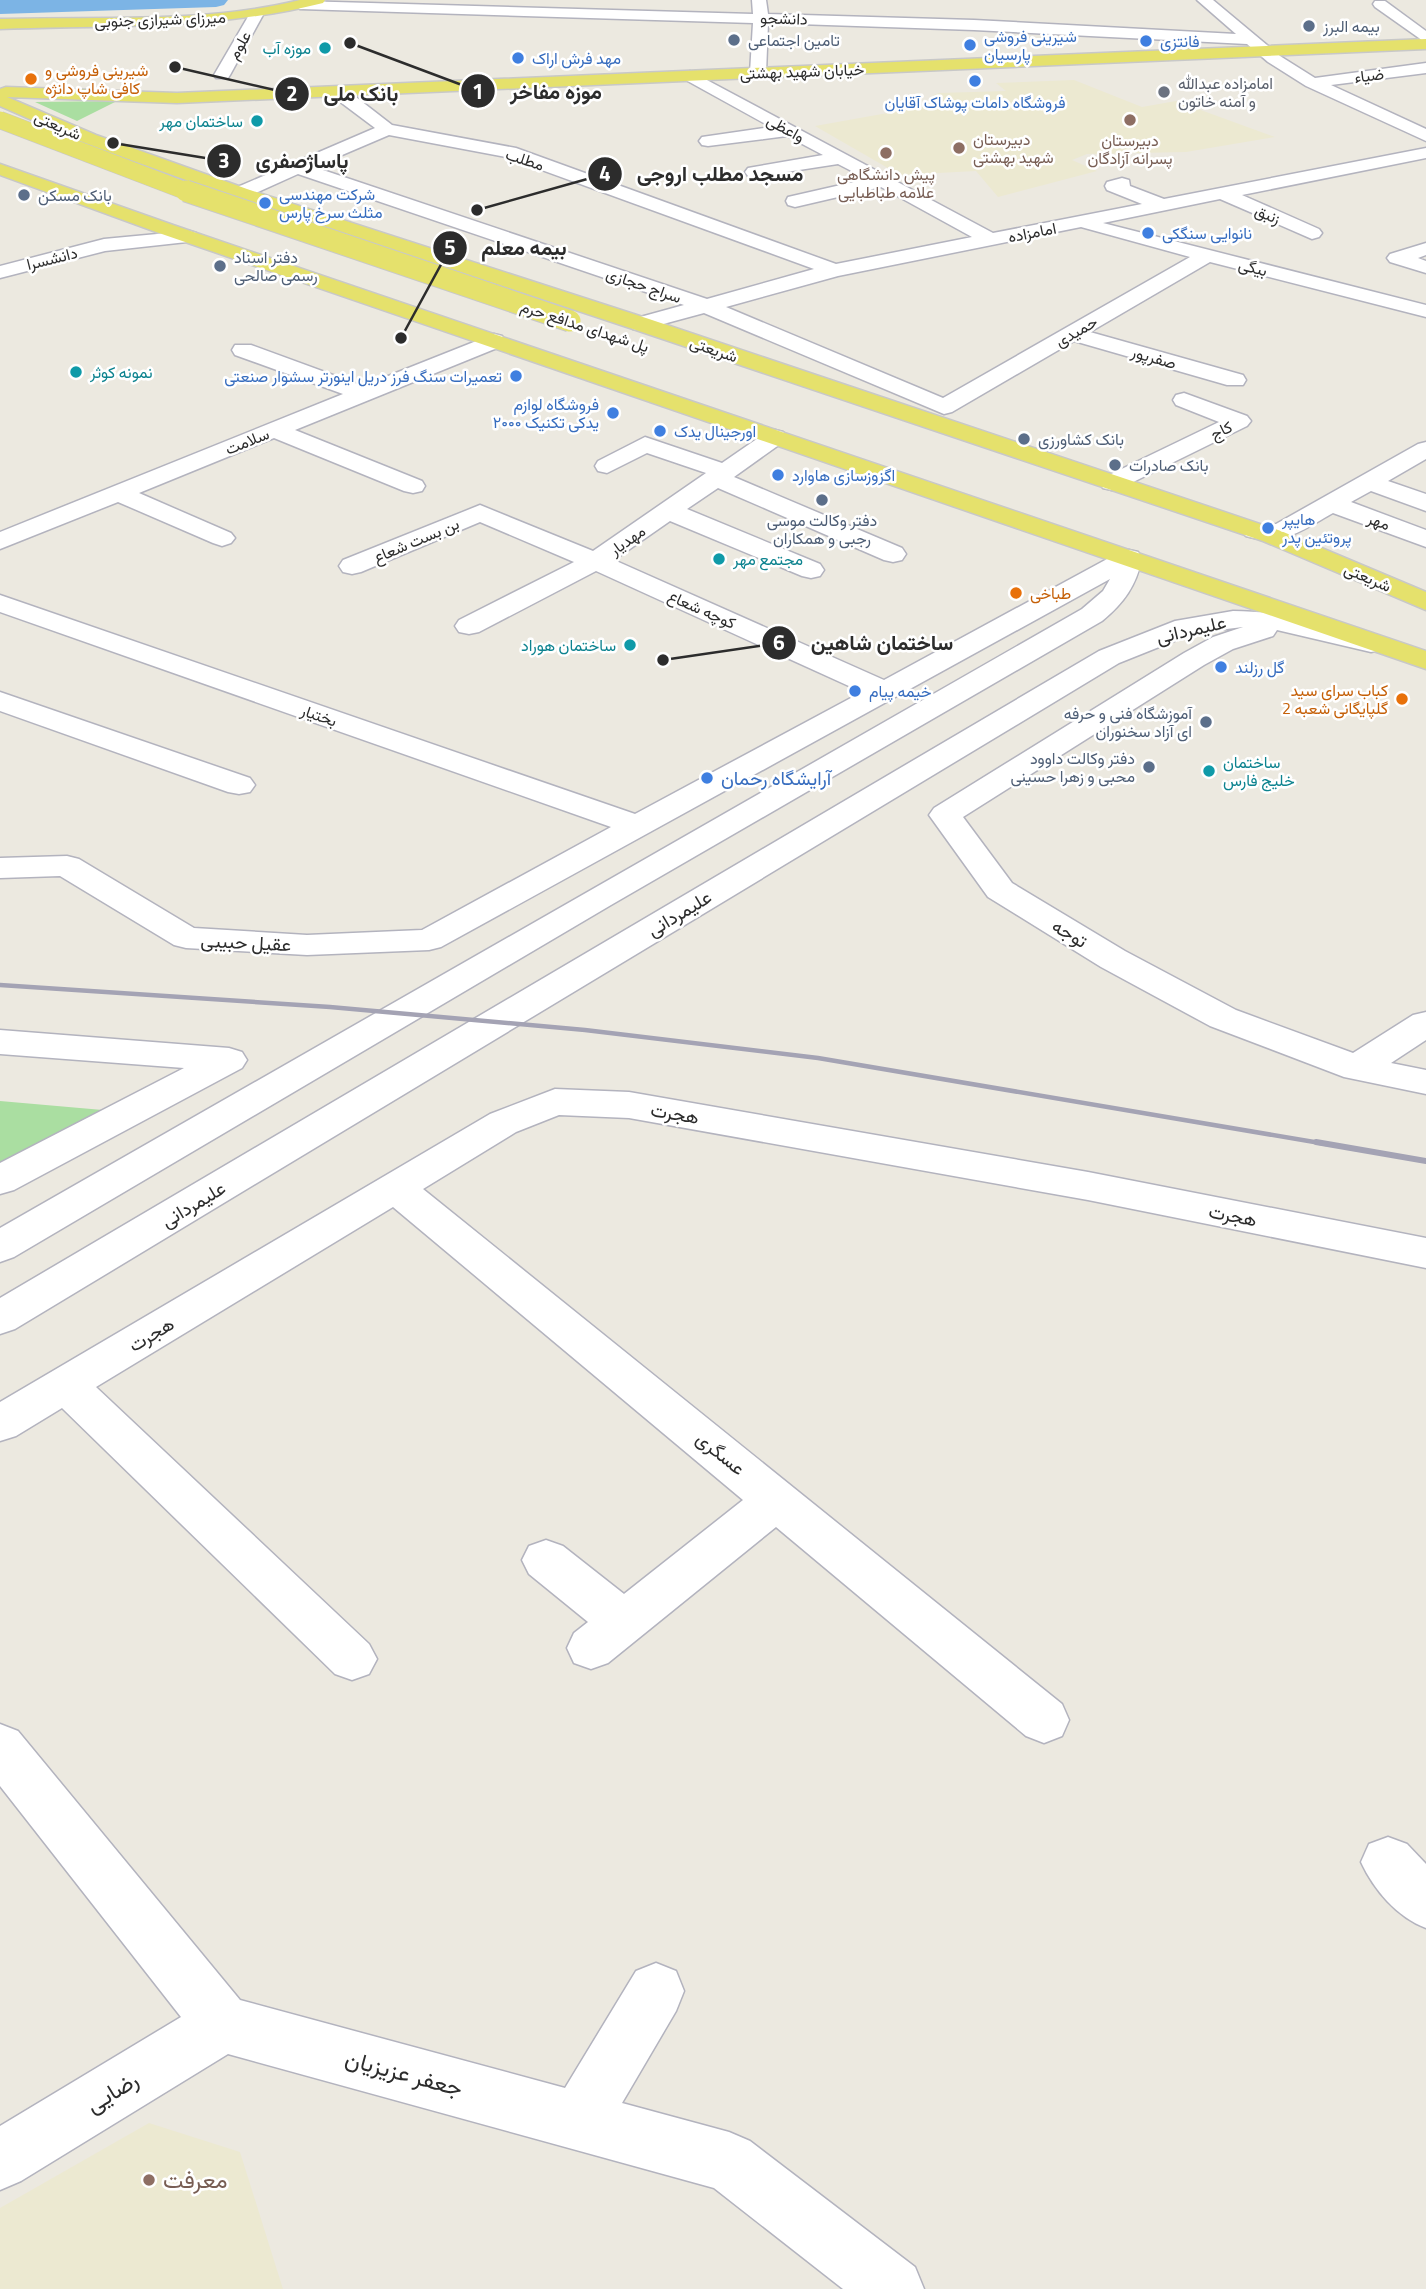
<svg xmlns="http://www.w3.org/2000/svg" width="1426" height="2289" font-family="'Titillium Web',Vazirmatn,sans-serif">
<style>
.education{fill:#ece9d1}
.green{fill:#aadea1}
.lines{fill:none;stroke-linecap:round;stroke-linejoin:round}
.canal{fill:#7cb4e5;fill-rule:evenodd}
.minor-casing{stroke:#b3b3be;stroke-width:3}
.major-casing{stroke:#c8c8c8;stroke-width:3}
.minor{fill:#fff;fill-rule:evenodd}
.major{fill:#e5e16c;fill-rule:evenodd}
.rail-far1{stroke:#a4a3b4;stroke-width:4.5}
.rail{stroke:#a4a3b4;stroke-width:6}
.major-bridge-far1-casing{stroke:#c8c8c8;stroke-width:18;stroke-linecap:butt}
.major-bridge-casing{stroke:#c8c8c8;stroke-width:23;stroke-linecap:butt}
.major-bridge-far1{stroke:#e5e16c;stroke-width:17}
.major-bridge{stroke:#e5e16c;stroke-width:21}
.service-dot{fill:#5c6f8a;stroke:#fff;stroke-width:2.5}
.shop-dot{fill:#3f7fe0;stroke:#fff;stroke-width:2.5}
.culture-dot{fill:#0f9aa8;stroke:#fff;stroke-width:2.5}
.food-dot{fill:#e8710a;stroke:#fff;stroke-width:2.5}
.worship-dot{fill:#6b7280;stroke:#fff;stroke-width:2.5}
.education-dot{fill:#8d6e63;stroke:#fff;stroke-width:2.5}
.labels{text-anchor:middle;stroke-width:5;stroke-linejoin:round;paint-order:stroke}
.far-street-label{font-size:16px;fill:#2c2c2c;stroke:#fff}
.far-service-label{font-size:16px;fill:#4e5e75;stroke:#fff;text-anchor:start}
.far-shop-label{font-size:16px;fill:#366cbe;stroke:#fff;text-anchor:start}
.far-culture-label{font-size:16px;fill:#0d838f;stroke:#fff;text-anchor:end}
.far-food-label{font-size:16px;fill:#c56008;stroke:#fff;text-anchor:start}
.far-worship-label{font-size:16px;fill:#5b616d;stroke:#fff;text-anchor:start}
.far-education-label{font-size:16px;fill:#785e54;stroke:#fff}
.street-label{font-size:19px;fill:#2c2c2c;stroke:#fff}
.shop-label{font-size:19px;fill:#366cbe;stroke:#fff;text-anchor:start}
.near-street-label{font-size:23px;fill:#2c2c2c;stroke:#fff}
.near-education-label{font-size:23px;fill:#785e54;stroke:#fff;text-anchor:start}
.leader{fill:none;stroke:#2c2c2c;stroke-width:2.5}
.callout-dot{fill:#2c2c2c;stroke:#fff;stroke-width:2.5}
.mark-label{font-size:21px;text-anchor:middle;font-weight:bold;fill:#fff}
.callout-label{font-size:21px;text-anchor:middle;font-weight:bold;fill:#2c2c2c;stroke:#fff;stroke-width:5;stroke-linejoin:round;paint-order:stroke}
</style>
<rect width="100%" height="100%" fill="#ece9e0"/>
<g class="education">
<path d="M1074 80 1142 107 1176 101 1275 137 1186 152 1087 154 1072 160 1097 171 998 197 976 171 900 175 815 126 938 104 933 95 939 93 1006 91 996 83Z"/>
<path d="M149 2123 240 2152 283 2289H0V2208Z"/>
</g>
<g class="green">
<path d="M117 101 77 121 35 102Z"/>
<path d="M0 1101 114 1111 0 1165Z"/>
</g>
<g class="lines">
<path class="canal" d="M0 0H228L224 5 216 7 0 14Z"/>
<g class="minor-casing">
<g id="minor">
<path d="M752 0H766L768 14 974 20 1236 34 1197 0H1213L1280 56 1315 78 1426 63V73L1331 85 1426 129V141L1306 86 1268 62 1247 44 974 30 768 23 766 73 758 78 750 73 753 23 300 9 293 5 300 1 753 14Z"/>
<path d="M1375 1H1385L1426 31V43L1375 7 1373 4Z"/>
<path d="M256 11 263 15 230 75 228 78H216L214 75 249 15Z"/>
<path d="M690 71 993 233 1142 204 1107 190 1105 186 1107 182 1122 178 1129 180 1130 186 1164 199 1426 148V158L1242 195 1319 229 1322 233 1319 237 1312 239 1220 199 1103 223 1426 305V317L1210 262 1090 332 1243 375 1246 380 1243 385H1227L1074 341 952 412 944 414 704 313 641 330 633 329 630 324 633 319 684 305 298 174 247 197 240 199 231 193 233 189 375 128 331 95 329 91 331 87H343L392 125 516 148 836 264 972 237 881 187 795 207 788 205 786 201 788 197 867 179 838 164 754 177 748 176 745 172 748 168 823 155 787 136 708 146 702 145 699 141 702 137 771 127 684 79 682 76ZM389 135 506 157 814 269 707 299 314 167ZM1081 227 1190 257 943 398 726 307 838 276Z"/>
<path d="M189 231 196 233 199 237 196 241 105 251 0 278V266L104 239Z"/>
<path d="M1426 243V255L1418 258 1426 261V273L1390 262 1387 258 1390 254Z"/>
<path d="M494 334 502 336 505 341 502 346 295 430 422 481 425 486 422 491 413 493 404 491 274 438 139 493 231 533 235 538 231 543 222 546 213 543 118 502 0 549V532L343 394 235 355 232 350 235 345H251L363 386Z"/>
<path d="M1184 393 1247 416 1251 421 1247 426 1121 488 1112 490 1103 488 1100 483 1103 478 1219 422 1176 405 1173 400 1176 395Z"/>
<path d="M775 430 783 432 787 437 783 442 734 477 902 548 906 554 902 560 893 562 884 560 718 488 687 509 820 564 824 570 820 576 811 578 802 576 670 521 614 560 884 680 1120 552 1129 550 1138 552 1142 558C1136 586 1124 603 1102 621L611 905 14 1257 0 1262V1228L1082 609 1103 591 1110 579 441 947 429 950 307 955 186 948 174 945 60 876 0 878V858L67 856 79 859 194 928 307 935 422 930 611 827 0 612V595L635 814 862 692 596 571 479 632 469 634 459 632 455 626 459 620 574 562 480 522 361 572 352 574 343 572 339 566 343 560 480 505 593 551 706 473 647 453 607 473 598 471 595 466 598 461 645 437 722 463 767 432Z"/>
<path d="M1426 442V459L1388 481 1426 494V511L1371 491 1351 502 1426 530V547L1333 513C1301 531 1284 546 1246 536L1242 531 1246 526 1276 524 1418 444Z"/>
<path d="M1233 611C1284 611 1332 626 1381 638L1385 644 1381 650 1371 652 1277 630 1273 636 1233 649 1204 665 963 817 1012 883 1125 951 1236 1010 1353 1053 1413 1015 1426 1012V1040L1391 1063 1426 1070V1094L1344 1077 1210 1026 1101 967 988 897 929 815 934 808 1184 653 1213 637 1243 627 1194 633 1119 663 15 1329 0 1334V1298L1099 651 1175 621Z"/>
<path d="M0 692 250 778 255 785 250 792 239 794 228 792 0 711Z"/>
<path d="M0 1030 229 1048 242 1052 247 1060 242 1068 14 1190 0 1194V1163L184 1068 0 1054Z"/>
<path d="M555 1089 629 1092 1088 1172 1426 1238V1268L1088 1200 629 1118 559 1115 516 1132 423 1189 1062 1704 1069 1720 1062 1736 1044 1743 1026 1736 776 1527 608 1663 591 1669 574 1663 567 1648 574 1633 588 1622 529 1574 522 1560 529 1546 546 1540 563 1546 624 1594 743 1500 393 1207 96 1387 369 1644 377 1659 369 1674 352 1680 335 1674 62 1408 16 1436 0 1441V1402L490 1114Z"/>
<path d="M0 1724 18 1731 240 2000 565 2088 636 1971 656 1963 676 1971 684 1991 676 2011 622 2103 729 2132 750 2141 915 2267 924 2289H843L714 2188 228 2054 21 2181 0 2190V2126L181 2017 0 1786Z"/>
<path d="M1388 1837 1407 1844 1426 1864V1928C1397 1917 1374 1890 1361 1862L1369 1844Z"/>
</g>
</g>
<g class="major-casing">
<g id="major">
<path d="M300 0H325L323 3C216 30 109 25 0 29V19C100 16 202 24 300 0Z"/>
<path d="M1426 39V49L177 103 7 97 96 135 247 189 649 319 1281 531 1426 592V610L1263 541 633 329 233 197 84 143 0 106V89L6 87 177 93Z"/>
<path d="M0 164 173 225 1426 651V669L159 233 0 175Z"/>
</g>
</g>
<use href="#minor" class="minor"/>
<use href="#major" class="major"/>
<path class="rail-far1" d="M0 985 330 1007 585 1030 818 1058 1326 1144"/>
<path class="rail" d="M1316 1142 1426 1161"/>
<g class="major-bridge-far1-casing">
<path id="major-bridge-far1" d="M0 120 191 193"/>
</g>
<g class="major-bridge-casing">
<path id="major-bridge" d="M186 191 570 321"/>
</g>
<use href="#major-bridge-far1" class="major-bridge-far1"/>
<use href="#major-bridge" class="major-bridge"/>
</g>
<g class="service-dot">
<circle cx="1309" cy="26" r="7"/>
<circle cx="734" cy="40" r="7"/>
<circle cx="24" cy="195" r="7"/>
<circle cx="220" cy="266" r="7"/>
<circle cx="1024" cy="439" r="7"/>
<circle cx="1115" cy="465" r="7"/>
<circle cx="822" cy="500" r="7"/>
<circle cx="1206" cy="722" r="7"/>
<circle cx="1149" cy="767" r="7"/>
</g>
<g class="shop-dot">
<circle cx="1146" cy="41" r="7"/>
<circle cx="970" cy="45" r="7"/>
<circle cx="518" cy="58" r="7"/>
<circle cx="975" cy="81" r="7"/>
<circle cx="265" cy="203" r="7"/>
<circle cx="1148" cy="233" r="7"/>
<circle cx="516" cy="376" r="7"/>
<circle cx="613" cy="413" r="7"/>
<circle cx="660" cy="431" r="7"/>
<circle cx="778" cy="475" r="7"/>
<circle cx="1268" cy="528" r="7"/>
<circle cx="1221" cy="667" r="7"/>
<circle cx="855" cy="691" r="7"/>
<circle cx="707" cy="778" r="7"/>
</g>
<g class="culture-dot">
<circle cx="325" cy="48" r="7"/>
<circle cx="257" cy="121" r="7"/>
<circle cx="76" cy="372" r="7"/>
<circle cx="719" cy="559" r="7"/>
<circle cx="630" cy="645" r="7"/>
<circle cx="1209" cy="771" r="7"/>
</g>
<g class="food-dot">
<circle cx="31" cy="79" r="7"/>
<circle cx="1016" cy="593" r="7"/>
<circle cx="1402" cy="699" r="7"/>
</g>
<circle class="worship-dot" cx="1164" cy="92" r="7"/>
<g class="education-dot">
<circle cx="1130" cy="120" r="7"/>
<circle cx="959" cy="148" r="7"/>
<circle cx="886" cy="153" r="7"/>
<circle cx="149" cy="2180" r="7"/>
</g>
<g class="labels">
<g class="far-street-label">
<text transform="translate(784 18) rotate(2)" y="6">دانشجو</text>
<text transform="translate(160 19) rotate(-2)" y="6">میرزای شیرازی جنوبی</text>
<text transform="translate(239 45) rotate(-60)" y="6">علوم</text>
<text transform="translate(802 71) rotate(-2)" y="6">خیابان شهید بهشتی</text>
<text transform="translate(1369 75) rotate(-7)" y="6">ضیاء</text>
<text transform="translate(58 125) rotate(24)" y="6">شریعتی</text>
<text transform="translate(786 128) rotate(29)" y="6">واعظی</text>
<text transform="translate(525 159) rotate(18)" y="6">مطلب</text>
<text transform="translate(1268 214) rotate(24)" y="6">زنبق</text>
<text transform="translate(1032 232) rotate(-11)" y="6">امامزاده</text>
<text transform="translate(52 258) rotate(-14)" y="6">دانشسرا</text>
<text transform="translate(1253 267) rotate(14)" y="6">بیگی</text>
<text transform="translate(644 285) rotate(19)" y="6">سراج حجازی</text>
<text transform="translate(585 326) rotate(18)" y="6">پل شهدای مدافع حرم</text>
<text transform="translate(1076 331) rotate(-30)" y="6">حمیدی</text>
<text transform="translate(714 349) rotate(19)" y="6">شریعتی</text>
<text transform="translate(1154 357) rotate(16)" y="6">صفرپور</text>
<text transform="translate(1221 430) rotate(-26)" y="6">کاج</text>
<text transform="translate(247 441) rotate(-22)" y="6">سلامت</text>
<text transform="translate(1379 521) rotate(20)" y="6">مهر</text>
<text transform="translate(416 540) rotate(-23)" y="6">بن بست شعاع</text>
<text transform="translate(627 540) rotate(-35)" y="6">مهدیار</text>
<text transform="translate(1368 577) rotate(23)" y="6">شریعتی</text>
<text transform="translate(702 609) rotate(24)" y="6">کوچه شعاع</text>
<text transform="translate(319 715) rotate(19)" y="6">بختیار</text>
</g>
<g class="far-service-label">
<text x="1323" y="32">بیمه البرز</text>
<text x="748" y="46">تامین اجتماعی</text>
<text x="38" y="201">بانک مسکن</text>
<text x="234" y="263">دفتر اسناد<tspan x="234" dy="18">رسمی صالحی</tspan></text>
<text x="1038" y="445">بانک کشاورزی</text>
<text x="1129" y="471">بانک صادرات</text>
<text x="822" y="526" text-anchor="middle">دفتر وکالت موسی<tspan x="822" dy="18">رجبی و همکاران</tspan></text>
<text x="1192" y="719" text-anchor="end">آموزشگاه فنی و حرفه<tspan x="1192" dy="18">ای آزاد سخنوران</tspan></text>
<text x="1135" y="764" text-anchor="end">دفتر وکالت داوود<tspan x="1135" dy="18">محبی و زهرا حسینی</tspan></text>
</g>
<g class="far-shop-label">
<text x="984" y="42">شیرینی فروشی<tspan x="984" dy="18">پارسیان</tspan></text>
<text x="1160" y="47">فانتزی</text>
<text x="532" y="64">مهد فرش اراک</text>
<text x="975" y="108" text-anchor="middle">فروشگاه دامات پوشاک آقایان</text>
<text x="279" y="200">شرکت مهندسی<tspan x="279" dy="18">مثلث سرخ پارس</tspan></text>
<text x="1162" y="239">نانوایی سنگکی</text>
<text x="502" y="382" text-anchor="end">تعمیرات سنگ فرز دریل اینورتر سشوار صنعتی</text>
<text x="599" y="410" text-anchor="end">فروشگاه لوازم<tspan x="599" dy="18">یدکی تکنیک ۲۰۰۰</tspan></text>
<text x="674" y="437">اورجینال یدک</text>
<text x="792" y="481">اگزوزسازی هاوارد</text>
<text x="1282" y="525">هایپر<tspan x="1282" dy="18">پروتئین پدر</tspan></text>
<text x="1235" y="673">گل رزلند</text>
<text x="869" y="697">خیمه پیام</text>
</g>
<g class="far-culture-label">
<text x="311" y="54">موزه آب</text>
<text x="243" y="127">ساختمان مهر</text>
<text x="90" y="378" text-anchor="start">نمونه کوثر</text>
<text x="733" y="565" text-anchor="start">مجتمع مهر</text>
<text x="616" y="651">ساختمان هوراد</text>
<text x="1223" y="768" text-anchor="start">ساختمان<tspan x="1223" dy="18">خلیج فارس</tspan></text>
</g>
<g class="far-food-label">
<text x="45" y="76">شیرینی فروشی و<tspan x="45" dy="18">کافی شاپ دانژه</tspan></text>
<text x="1030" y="599">طباخی</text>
<text x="1388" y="696" text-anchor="end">کباب سرای سید<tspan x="1388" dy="18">گلپایگانی شعبه 2</tspan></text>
</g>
<g class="far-worship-label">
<text x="1178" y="89">امامزاده عبدالله<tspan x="1178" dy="18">و آمنه خاتون</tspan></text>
</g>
<g class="far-education-label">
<text x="973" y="145" text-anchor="start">دبیرستان<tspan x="973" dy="18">شهید بهشتی</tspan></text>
<text x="1130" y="146">دبیرستان<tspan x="1130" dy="18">پسرانه آزادگان</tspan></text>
<text x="886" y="180">پیش دانشگاهی<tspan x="886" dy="18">علامه طباطبایی</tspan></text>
</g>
<g class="street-label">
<text transform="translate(1191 629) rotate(-13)" y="7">علیمردانی</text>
<text transform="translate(679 913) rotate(-31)" y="7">علیمردانی</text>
<text transform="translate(1070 933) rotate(31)" y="7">توجه</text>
<text transform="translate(246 942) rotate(3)" y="7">عقیل حبیبی</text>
<text transform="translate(675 1113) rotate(10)" y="7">هجرت</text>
<text transform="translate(193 1204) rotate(-31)" y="7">علیمردانی</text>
<text transform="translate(1233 1215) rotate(11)" y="7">هجرت</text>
<text transform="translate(151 1334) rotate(-31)" y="7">هجرت</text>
<text transform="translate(721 1453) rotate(39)" y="7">عسگری</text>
</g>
<g class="shop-label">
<text x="721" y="785">آرایشگاه رحمان</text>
</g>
<g class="near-street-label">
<text transform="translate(404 2073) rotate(15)" y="8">جعفر عزیزیان</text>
<text transform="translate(112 2092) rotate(-31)" y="8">رضایی</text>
</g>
<g class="near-education-label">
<text x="163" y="2188">معرفت</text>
</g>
</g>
<path class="leader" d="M350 43L478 91M175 67L292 94M113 143L224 161M477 210L605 174M401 338L450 248M663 660L779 643"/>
<g class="callout-dot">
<circle cx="350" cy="43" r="7"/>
<circle cx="175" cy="67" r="7"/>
<circle cx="113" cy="143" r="7"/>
<circle cx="477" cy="210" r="7"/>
<circle cx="401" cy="338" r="7"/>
<circle cx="663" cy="660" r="7"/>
<circle cx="478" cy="91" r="18"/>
<circle cx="292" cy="94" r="18"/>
<circle cx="224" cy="161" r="18"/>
<circle cx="605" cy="174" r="18"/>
<circle cx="450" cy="248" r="18"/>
<circle cx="779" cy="643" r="18"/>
</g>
<g class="mark-label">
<text x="478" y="99">1</text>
<text x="292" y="101">2</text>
<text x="224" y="168">3</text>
<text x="605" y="181">4</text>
<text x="450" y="255">5</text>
<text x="779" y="650">6</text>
</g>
<g class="callout-label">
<text x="556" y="99">موزه مفاخر</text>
<text x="361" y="101">بانک ملی</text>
<text x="302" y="168">پاساژصفری</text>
<text x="720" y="181">مسجد مطلب اروجی</text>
<text x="524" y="255">بیمه معلم</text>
<text x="882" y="650">ساختمان شاهین</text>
</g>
</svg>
